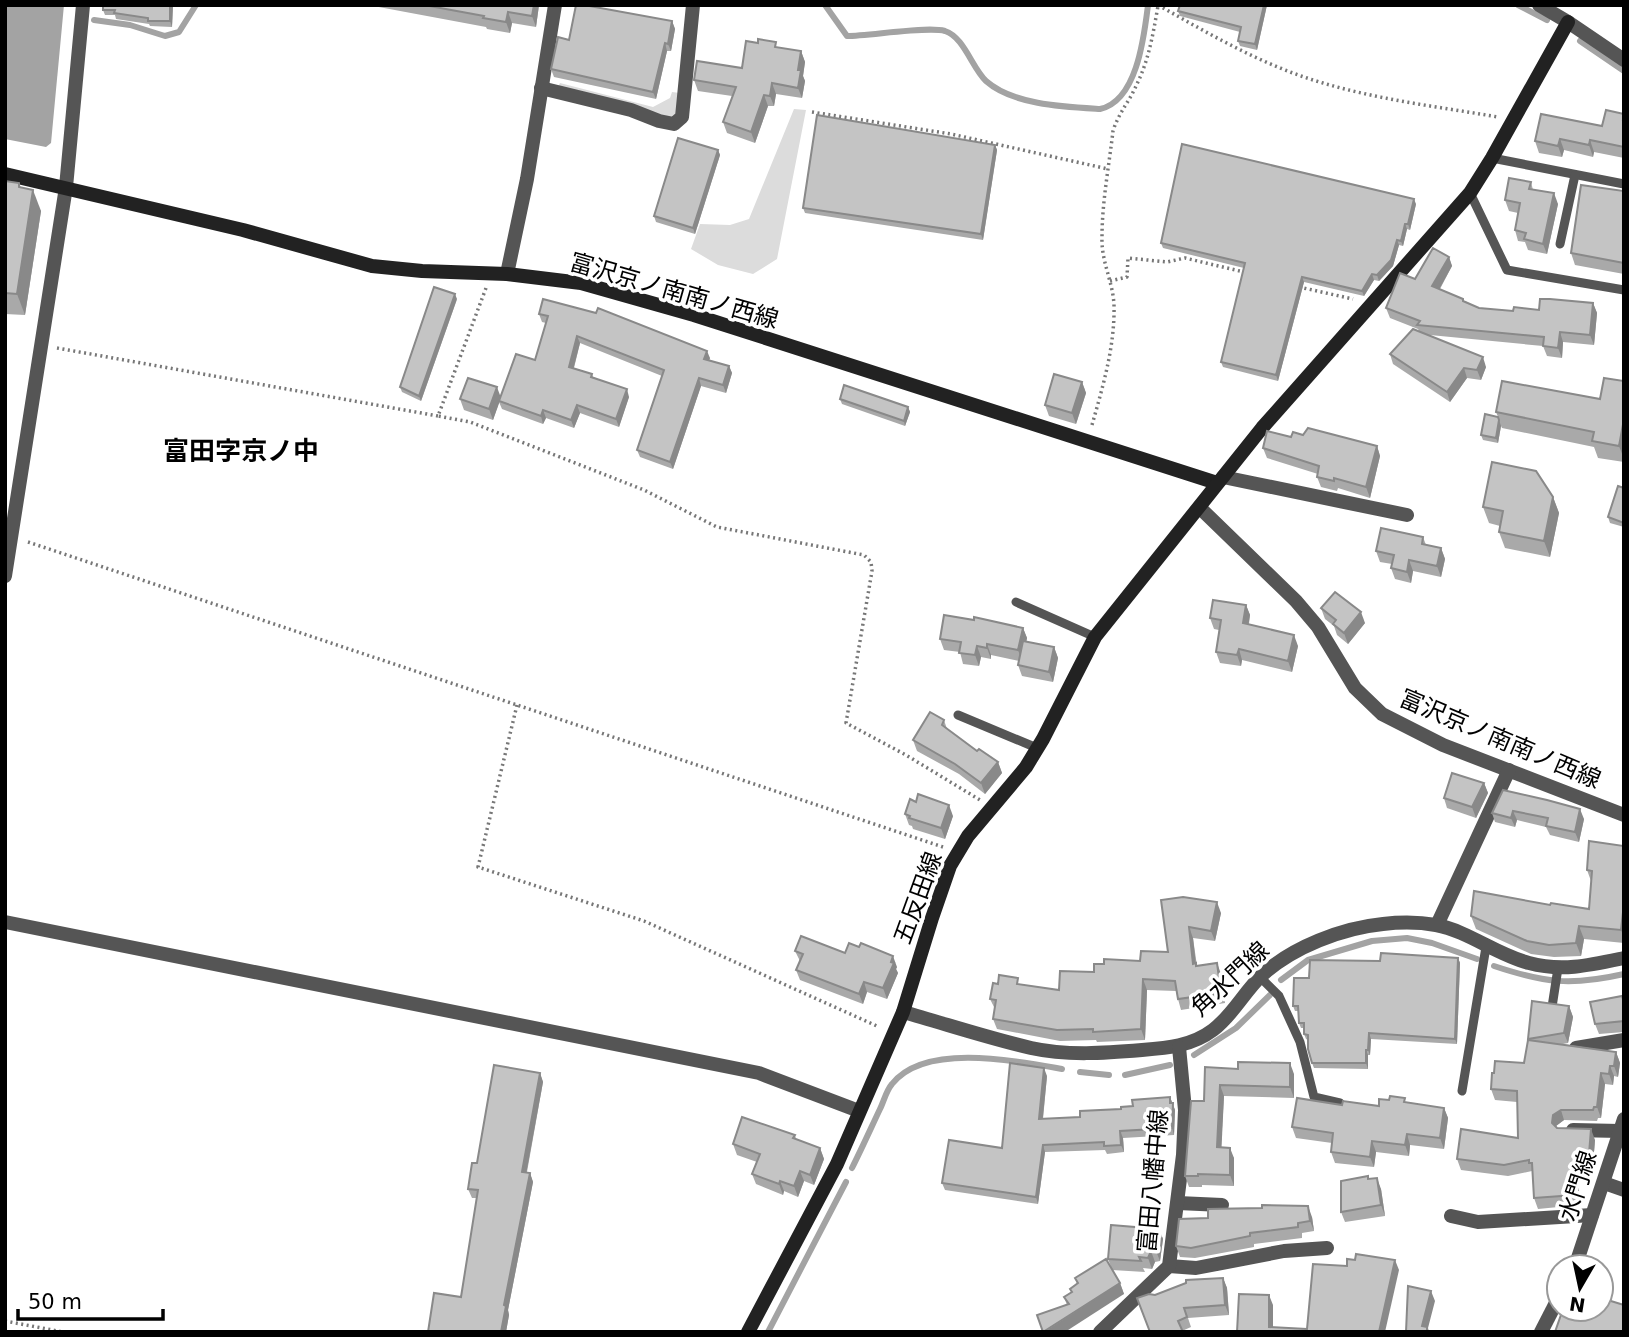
<svg xmlns="http://www.w3.org/2000/svg" width="1629" height="1337" font-family="'DejaVu Sans','Noto Sans JP',sans-serif">
<style>
.green{fill:#dcdcdc}
.water{fill:#a3a3a3}
.lines{fill:none;stroke-linecap:round;stroke-linejoin:round}
.stream{stroke:#a3a3a3;stroke-width:6}
.path{stroke:#777;stroke-width:3.5;stroke-dasharray:2 3.5;stroke-linecap:butt}
.lane{stroke:#555;stroke-width:9}
.street{stroke:#555;stroke-width:14}
.secondary{stroke:#222;stroke-width:14}
.wall{fill:#a9a9a9}
.shaded-wall{fill:#898989}
.building{fill:#c4c4c4;stroke:#898989;stroke-width:2}
.labels{text-anchor:middle;stroke-width:7;stroke-linejoin:round;paint-order:stroke}
.street-label{font-size:24px;fill:#000;stroke:#fff}
.neighbourhood-label{font-size:26px;font-weight:bold;fill:#000;stroke:#fff}
</style>
<rect width="100%" height="100%" fill="#fff"/>
<g class="green">
<path d="M560 83 653 107 670 98 672 92 680 93 679 115 672 120 558 87Z"/>
<path d="M794 109 806 110 777 259 753 274 718 265 691 249 700 224 730 225 749 219Z"/>
</g>
<path class="water" d="M7 5H64L51 143 46 147 5 139Z"/>
<g class="lines">
<g class="stream">
<path d="M825 5 847 36C869 36 927 26 945 31 964 37 972 68 986 81 1013 105 1065 107 1100 109 1137 101 1144 37 1148 5"/>
<path d="M1518 5 1547 20"/>
<path d="M94 20 130 25 165 36 179 32 196 5"/>
<path d="M1580 41 1624 71"/>
<path d="M1494 966C1545 983 1571 986 1624 974"/>
<path d="M1281 980 1308 960 1372 941 1407 938 1432 943 1477 959"/>
<path d="M1194 1055 1236 1028 1270 995"/>
<path d="M1080 1072 1109 1075"/>
<path d="M1125 1075 1170 1065"/>
<path d="M852 1168C862 1148 871 1128 880 1109 884 1101 886 1091 892 1084 925 1042 1017 1061 1062 1069"/>
<path d="M768 1332 846 1182"/>
</g>
<g class="path">
<path d="M1158 5C1211 35 1264 66 1323 83 1380 100 1440 107 1498 117"/>
<path d="M812 112 951 134 1108 169"/>
<path d="M1110 281 1127 277 1128 258 1167 262 1185 258 1248 273"/>
<path d="M1299 287 1353 299"/>
<path d="M486 288 438 416 470 422 644 490 717 527 864 555 871 562 872 571 846 723 906 755 980 800"/>
<path d="M57 348 438 416"/>
<path d="M1092 425C1103 386 1115 346 1114 305 1113 282 1101 261 1102 237 1102 202 1109 166 1113 131 1118 114 1129 102 1136 86 1149 60 1153 34 1158 6"/>
<path d="M28 542 943 847"/>
<path d="M517 705 478 867 644 921 879 1027"/>
<path d="M5 1321 63 1332"/>
</g>
<g class="lane">
<path d="M1492 158 1624 184"/>
<path d="M1470 193 1507 270 1624 290"/>
<path d="M1560 244 1575 175"/>
<path d="M1016 602 1095 637"/>
<path d="M958 715 1037 748"/>
<path d="M1260 977 1279 996 1300 1042 1314 1097 1340 1103"/>
<path d="M1552 1007 1558 968"/>
<path d="M1462 1091 1486 947"/>
</g>
<g class="street">
<path d="M1539 5 1568 22 1624 60"/>
<path d="M541 88 631 110 659 121 674 124 682 117 693 5"/>
<path d="M507 274 527 179 555 5"/>
<path d="M1223 477 1407 515"/>
<path d="M1200 508 1296 601 1318 627 1355 688 1382 714 1443 745 1624 815"/>
<path d="M5 576 66 187 83 5"/>
<path d="M5 922 759 1073 859 1111"/>
<path d="M1437 925 1509 770"/>
<path d="M903 1012C946 1024 988 1038 1031 1048 1067 1056 1106 1053 1142 1050 1167 1048 1192 1046 1213 1030 1233 1015 1244 992 1262 975 1293 947 1342 928 1383 924 1400 922 1419 922 1436 925 1468 931 1497 955 1529 963 1562 972 1591 965 1624 958"/>
<path d="M1576 1048 1624 1040"/>
<path d="M1573 1130 1620 1131"/>
<path d="M1604 1183 1624 1190"/>
<path d="M1178 1203 1222 1205"/>
<path d="M1451 1216 1478 1222 1592 1215"/>
<path d="M1169 1266 1196 1268 1284 1251 1327 1248"/>
<path d="M1575 1267 1624 1119"/>
<path d="M1100 1332 1169 1266 1183 1155 1185 1110 1179 1047"/>
<path d="M1541 1332 1559 1297"/>
</g>
<g class="secondary">
<path d="M5 174 243 230 372 266 422 271 507 274 581 283 694 315 1217 483"/>
<path d="M748 1332 837 1164 903 1012 932 918 950 866 968 836 1026 767 1043 739 1095 637 1262 428 1470 193 1492 158 1568 22"/>
</g>
</g>
<g class="wall">
<path d="M173 5 172 27 150 26 149 24 116 19 115 15H105L103 10Z"/>
<path d="M368 5H539L536 27 512 23 510 33 487 29 486 27Z"/>
<path d="M1180 5H1267L1257 50 1240 46 1238 41 1240 32 1180 16 1178 11Z"/>
<path d="M672 21 675 29 671 51H667L656 99 554 77 551 69 569 40Z"/>
<path d="M778 48 801 51 805 62 803 76 805 81 802 98 776 94 774 106H768L755 143 727 133 723 122 732 96 698 91 694 80 742 68Z"/>
<path d="M1624 114V158L1594 152 1593 157 1564 150 1562 157 1539 153 1535 141 1602 126Z"/>
<path d="M995 145 997 150 983 240 805 213 803 208Z"/>
<path d="M718 150 720 155 695 234 656 222 654 216Z"/>
<path d="M5 181 19 183 21 188 41 211 25 315 5 314Z"/>
<path d="M1531 182 1533 190 1558 204 1547 254 1528 250 1525 242 1518 241 1515 230 1518 213 1509 211 1505 200Z"/>
<path d="M1624 191V274L1575 265 1571 253Z"/>
<path d="M1416 204 1410 230 1407 229 1403 246 1399 245 1393 266 1379 281 1374 280 1364 296 1304 282 1278 381 1223 367 1221 362 1244 268 1163 248 1161 243Z"/>
<path d="M1449 257 1452 266 1440 289 1479 308 1513 311 1539 310 1593 303 1597 313 1594 345 1563 342 1562 358 1547 356 1543 346 1430 335 1486 367 1481 380 1467 378 1450 402 1393 364 1390 354 1419 331 1418 329 1390 318 1386 308 1415 279Z"/>
<path d="M457 299 421 401 402 392 400 387Z"/>
<path d="M539 314 710 358 709 360 729 366 732 373 726 393 701 386 673 469 640 457 637 450 662 376 580 343 574 368 592 374 593 377 629 397 619 427 580 413 574 428 546 418 543 424 502 409 499 402 493 420 464 410 460 399 500 398 535 360 546 323 542 322Z"/>
<path d="M1624 381V462L1598 458 1594 447 1502 428 1501 426 1498 443 1483 440 1481 435 1498 417 1496 412 1600 399Z"/>
<path d="M1082 382 1086 393 1076 424 1049 416 1045 405Z"/>
<path d="M840 399 908 407 910 412 905 426 842 404Z"/>
<path d="M1303 435 1377 446 1380 456 1370 498 1338 488 1337 491 1321 487 1317 477 1318 474 1267 458 1263 448 1291 437Z"/>
<path d="M1624 488V527L1610 523 1608 517Z"/>
<path d="M1553 497 1559 513 1550 557 1505 548 1499 532 1500 526 1489 523 1483 507Z"/>
<path d="M1423 537 1426 545 1441 548 1445 559 1441 577 1413 571 1411 583 1395 579 1391 568 1392 564 1380 562 1376 551Z"/>
<path d="M1246 605 1250 615 1249 624 1298 646 1292 672 1242 660 1241 666 1220 663 1216 652 1219 630 1214 629 1210 618Z"/>
<path d="M1321 608 1365 623 1348 644 1337 635 1334 626 1325 619Z"/>
<path d="M1023 628 1027 638 1026 642 1054 647 1058 658 1053 682 1022 676 1018 665 1019 661 991 655V659L981 657 979 666 963 664 960 652 944 650 940 639Z"/>
<path d="M944 720 947 729 977 751 998 762 1002 773 985 794 959 774 917 751 913 740Z"/>
<path d="M1484 783 1488 793 1476 818 1447 808 1444 798Z"/>
<path d="M1503 790 1584 819 1579 842 1550 835 1546 827 1517 820 1515 827 1495 822 1492 813Z"/>
<path d="M905 814 953 816 945 839 913 829 912 826 909 825Z"/>
<path d="M1624 846V943L1584 939 1581 956 1554 957 1531 954 1476 929 1471 916 1550 905 1589 909 1591 881 1587 870Z"/>
<path d="M1161 900 1221 913 1215 941 1193 938 1197 966 1221 974 1225 1003 1181 1010 1178 999 1176 991 1147 990 1145 1040 1097 1042 1096 1040 1060 1041 997 1029 993 1019 995 1009 990 999 1021 985 1059 990 1094 972 1104 964 1140 961 1168 952Z"/>
<path d="M795 951 845 953 897 967 896 969 898 973 887 999 867 992 863 1004 800 980 796 970 800 961Z"/>
<path d="M1458 958 1460 963 1457 1044 1371 1039 1370 1055H1368V1069L1314 1068 1312 1063 1308 1040 1306 1039 1304 1034V1028H1301L1299 1023V1011H1295L1293 1006 1309 978 1380 961Z"/>
<path d="M1622 996 1624 999V1032L1599 1034 1595 1024Z"/>
<path d="M1569 1006 1573 1017 1568 1043 1563 1044 1616 1052 1620 1063 1618 1077 1614 1076 1613 1085 1605 1084 1601 1118H1598L1597 1121 1564 1120 1556 1126 1557 1128 1595 1140 1593 1165 1578 1163 1579 1205 1538 1209 1534 1198 1532 1171 1508 1176 1461 1170 1457 1159 1518 1138 1517 1102 1495 1100 1491 1089 1524 1063 1528 1040Z"/>
<path d="M1205 1067 1294 1074V1098L1224 1096 1221 1147 1234 1158V1186L1202 1185V1187H1189L1185 1176 1204 1101Z"/>
<path d="M540 1073 543 1082 527 1172 530 1173 533 1182 508 1310 509 1315 506 1332H428L461 1297 477 1198H472L468 1189 477 1163Z"/>
<path d="M1047 1076 1043 1119 1080 1117 1121 1109 1170 1097 1175 1110 1174 1135 1123 1138 1124 1152 1107 1154 1105 1150 1045 1152 1038 1204 945 1190 942 1183 1002 1148Z"/>
<path d="M1407 1103 1444 1108 1448 1118 1444 1149 1410 1145 1409 1156 1376 1152 1374 1167 1335 1163 1331 1152 1332 1143 1296 1138 1292 1127 1342 1105 1379 1106Z"/>
<path d="M795 1135 796 1139 820 1148 824 1159 814 1185 804 1181 798 1197 784 1191 783 1195 756 1184 752 1174 757 1162 737 1155 733 1144Z"/>
<path d="M1369 1179 1381 1189 1385 1216 1345 1222 1341 1212Z"/>
<path d="M1312 1217 1314 1231 1302 1233V1238L1254 1244V1247L1195 1258 1180 1257 1176 1246Z"/>
<path d="M1159 1229 1163 1239 1160 1261 1155 1262 1152 1269 1143 1268 1145 1272 1112 1270 1120 1283 1124 1294 1067 1305 1064 1297 1071 1292 1070 1289 1077 1284 1075 1278 1112 1269 1108 1259Z"/>
<path d="M1223 1278 1227 1288 1229 1315 1188 1318 1191 1327 1182 1331 1155 1295Z"/>
</g>
<g class="shaded-wall">
<path d="M170 5H173L172 27 170 21Z"/>
<path d="M534 5H539L536 27 532 16Z"/>
<path d="M1264 5H1267L1257 50 1255 44Z"/>
<path d="M508 12 512 23 510 33 506 22Z"/>
<path d="M672 21 675 29 671 51 668 44Z"/>
<path d="M665 43 667 51 656 99 653 92Z"/>
<path d="M801 51 805 62 803 76 805 81 802 98 798 88V70Z"/>
<path d="M772 83 776 94 774 106 770 96Z"/>
<path d="M764 95 768 106 755 143 751 132Z"/>
<path d="M1560 139 1564 150 1562 157 1558 146Z"/>
<path d="M1590 140 1594 152 1593 157 1589 145Z"/>
<path d="M995 145 997 150 983 240 981 234Z"/>
<path d="M718 150 720 155 695 234 693 228Z"/>
<path d="M33 190 41 211 25 315 17 294Z"/>
<path d="M1554 193 1558 204 1547 254 1543 244Z"/>
<path d="M1414 199 1416 204 1410 230 1408 224Z"/>
<path d="M1405 224 1407 229 1403 246 1401 241Z"/>
<path d="M1397 240 1399 245 1393 266 1379 281 1377 275Z"/>
<path d="M1449 257 1452 266 1436 295 1432 286Z"/>
<path d="M1372 274 1374 280 1364 296 1362 291Z"/>
<path d="M1302 277 1304 282 1278 381 1276 375Z"/>
<path d="M455 294 457 299 421 401 419 396Z"/>
<path d="M1593 303 1597 313 1594 345 1590 335Z"/>
<path d="M1560 332 1563 342 1562 358 1558 348Z"/>
<path d="M577 336 580 343 572 374 569 367Z"/>
<path d="M707 351 710 358 707 366 704 359Z"/>
<path d="M1483 357 1486 367 1481 380 1477 370Z"/>
<path d="M729 366 732 373 726 393 723 385Z"/>
<path d="M1464 368 1467 378 1450 402 1447 392Z"/>
<path d="M699 378 701 386 673 469 670 462Z"/>
<path d="M1082 382 1086 393 1076 424 1072 413Z"/>
<path d="M497 387 501 398 493 420 489 409Z"/>
<path d="M627 389 629 397 619 427 616 419Z"/>
<path d="M577 405 580 413 574 428 571 420Z"/>
<path d="M908 407 910 412 905 426 904 421Z"/>
<path d="M543 410 546 418 543 424 541 416Z"/>
<path d="M1624 419V459L1619 446Z"/>
<path d="M1499 420 1501 426 1498 443 1496 438Z"/>
<path d="M1377 446 1380 456 1370 498 1366 487Z"/>
<path d="M1553 497 1559 513 1550 557 1544 541Z"/>
<path d="M1441 548 1445 559 1441 577 1437 566Z"/>
<path d="M1409 560 1413 571 1411 583 1407 572Z"/>
<path d="M1246 605 1250 615 1247 633 1243 623Z"/>
<path d="M1361 612 1365 623 1348 644 1344 633Z"/>
<path d="M1023 628 1027 638 1022 661 1018 650Z"/>
<path d="M1294 635 1298 646 1292 672 1288 661Z"/>
<path d="M987 644 991 655V659L987 648Z"/>
<path d="M977 646 981 657 979 666 975 655Z"/>
<path d="M1054 647 1058 658 1053 682 1049 672Z"/>
<path d="M1239 649 1242 660 1241 666 1237 655Z"/>
<path d="M998 762 1002 773 985 794 981 783Z"/>
<path d="M1484 783 1488 793 1476 818 1472 807Z"/>
<path d="M949 805 953 816 945 839 941 828Z"/>
<path d="M1580 809 1584 819 1579 842 1575 832Z"/>
<path d="M1513 811 1517 820 1515 827 1511 818Z"/>
<path d="M1217 902 1221 913 1215 941 1211 931Z"/>
<path d="M1624 903V938L1621 930Z"/>
<path d="M1579 926 1584 939 1581 956 1576 943Z"/>
<path d="M1189 927 1193 938 1197 974 1193 964Z"/>
<path d="M893 956 897 967 896 969 898 973 887 999 883 988Z"/>
<path d="M1458 958 1460 963 1457 1044 1455 1039Z"/>
<path d="M1217 963 1221 974 1225 1003 1221 993Z"/>
<path d="M1143 979 1147 990 1145 1040 1141 1029Z"/>
<path d="M864 982 867 992 863 1004 859 994Z"/>
<path d="M1569 1006 1573 1017 1568 1043 1564 1033Z"/>
<path d="M1369 1033 1371 1039 1370 1055 1368 1050Z"/>
<path d="M1366 1050 1368 1055V1069L1366 1063Z"/>
<path d="M1616 1052 1620 1063 1618 1077 1614 1066Z"/>
<path d="M1290 1063 1294 1074V1098L1290 1087Z"/>
<path d="M1610 1066 1614 1076 1613 1085 1609 1074Z"/>
<path d="M1044 1068 1047 1076 1042 1126 1039 1119Z"/>
<path d="M540 1073 543 1082 525 1180 522 1172Z"/>
<path d="M1601 1073 1605 1084 1601 1118 1597 1107Z"/>
<path d="M1220 1085 1224 1096 1221 1158 1217 1147Z"/>
<path d="M1170 1097 1175 1110 1174 1135 1172 1128Z"/>
<path d="M1444 1108 1448 1118 1444 1149 1440 1138Z"/>
<path d="M1561 1110 1564 1120 1556 1126V1134L1552 1123 1553 1115Z"/>
<path d="M1591 1129 1595 1140 1593 1165 1589 1154Z"/>
<path d="M1120 1131 1123 1138 1124 1152 1121 1145Z"/>
<path d="M1407 1134 1410 1145 1409 1156 1405 1145Z"/>
<path d="M1372 1141 1376 1152 1374 1167 1370 1157Z"/>
<path d="M1043 1145 1045 1152 1038 1204 1036 1197Z"/>
<path d="M820 1148 824 1159 814 1185 810 1175Z"/>
<path d="M1230 1148 1234 1158V1186L1230 1175Z"/>
<path d="M1574 1153 1578 1163 1579 1205 1575 1195Z"/>
<path d="M800 1171 804 1181 798 1197 794 1186Z"/>
<path d="M530 1173 533 1182 508 1310 509 1315 506 1332H501L504 1305Z"/>
<path d="M1377 1178 1381 1189 1385 1216 1381 1205Z"/>
<path d="M780 1181 784 1191 783 1195 779 1184Z"/>
<path d="M1308 1206 1312 1217 1314 1231 1310 1221Z"/>
<path d="M1159 1229 1163 1239 1160 1261 1156 1251Z"/>
<path d="M1151 1251 1155 1262 1152 1269 1148 1258Z"/>
<path d="M1395 1260 1399 1270 1385 1332H1379Z"/>
<path d="M1223 1278 1227 1288 1229 1315 1225 1305Z"/>
<path d="M1120 1283 1124 1294 1065 1332H1044Z"/>
<path d="M1431 1291 1435 1301 1428 1328 1429 1332H1424L1422 1326Z"/>
<path d="M1269 1295 1273 1305V1332L1269 1327Z"/>
</g>
<g class="building">
<path d="M103 5H170V21H148V18L114 13 115 10H103Z"/>
<path d="M424 5H534L532 16 508 12 506 22 483 18 484 16Z"/>
<path d="M576 5H584L672 21 668 44 665 43 653 92 551 69 558 37 569 40Z"/>
<path d="M1180 5H1264L1255 44 1238 41 1241 27 1178 11Z"/>
<path d="M758 39 776 42 775 47 801 51 798 70H801L798 88 772 83 770 96 764 95 751 132 723 122 736 87 694 80 697 61 742 68 746 41 758 43Z"/>
<path d="M1606 110 1624 114 1623 120H1624V147L1590 140 1589 145 1560 139 1558 146 1535 141 1541 114 1602 126Z"/>
<path d="M817 115 995 145 981 234 803 208Z"/>
<path d="M678 138 718 150 693 228 654 216Z"/>
<path d="M1182 144 1414 199 1408 224H1405L1401 241 1397 240 1391 260 1377 275 1372 274 1362 291 1302 277 1276 375 1221 362 1245 263 1161 243Z"/>
<path d="M1509 178 1531 182 1529 189 1554 193 1543 244 1524 239 1526 233 1515 230 1520 203 1505 200Z"/>
<path d="M5 181 19 183V187L33 190 17 294 5 293Z"/>
<path d="M1581 185 1624 191V263L1571 253Z"/>
<path d="M1433 248 1449 257 1432 286 1463 299V301L1479 308 1513 311 1514 307 1539 310 1540 299H1550L1593 303 1590 335 1560 332 1558 348 1543 346 1544 337 1417 325 1420 321 1386 308 1400 273 1415 279Z"/>
<path d="M434 287 455 294 419 396 400 387Z"/>
<path d="M543 299 596 313 598 308 707 351 704 359 729 366 723 385 699 378 670 462 637 450 664 370 577 336 569 367 592 374 591 377 627 389 616 419 577 405 571 420 543 410 541 416 499 401 516 354 535 360 548 316 539 314Z"/>
<path d="M1413 329 1483 357 1477 370 1464 368 1447 392 1390 354Z"/>
<path d="M1054 374 1082 382 1072 413 1045 405Z"/>
<path d="M468 378 497 387 489 409 460 399Z"/>
<path d="M1604 378 1624 381V419L1619 446 1592 441 1594 432 1496 412 1502 381 1600 399Z"/>
<path d="M844 385 908 407 904 421 840 399Z"/>
<path d="M1485 414 1498 417 1499 420 1496 438 1481 435Z"/>
<path d="M1308 428 1377 446 1366 487 1334 478V481L1317 477 1319 466 1263 448 1267 431 1291 437 1293 432 1303 435Z"/>
<path d="M1492 462 1536 471 1553 497 1544 541 1499 532 1503 511 1483 507Z"/>
<path d="M1618 486 1624 488V523L1608 517Z"/>
<path d="M1381 528 1423 537 1422 544 1441 548 1437 566 1409 560 1407 572 1391 568 1394 555 1376 551Z"/>
<path d="M1335 592 1361 612 1344 633 1333 624 1336 620 1321 608Z"/>
<path d="M1213 600 1246 605 1243 623 1294 635 1288 661 1239 649 1237 655 1216 652 1221 620 1210 618Z"/>
<path d="M944 615 974 620V617L1023 628 1018 650 987 644V648L977 646 975 655 959 653 961 642 940 639Z"/>
<path d="M1023 641 1054 647 1049 672 1018 665Z"/>
<path d="M930 712 944 720 942 725 977 751 979 749 998 762 981 783 955 764 913 740Z"/>
<path d="M1452 773 1484 783 1472 807 1444 798Z"/>
<path d="M1503 790 1547 800 1580 809 1575 832 1546 826 1548 818 1513 811 1511 818 1492 813Z"/>
<path d="M918 794 949 805 941 828 909 818 910 816 905 814 910 799 916 802Z"/>
<path d="M1589 841 1624 846V903L1621 930 1579 926 1576 943 1549 945 1527 941 1471 916 1474 891 1550 905 1551 903 1589 909 1592 871 1587 870Z"/>
<path d="M1183 897 1217 902 1211 931 1189 927 1193 964 1196 963V966L1217 963 1221 993 1178 999 1175 981 1143 979 1141 1029 1093 1032V1029L1057 1030 993 1019 996 1000 990 999 993 983 998 984 999 975 1018 978 1017 984 1059 990 1060 971 1094 972V964H1104V959L1140 961 1141 951 1168 952 1161 900Z"/>
<path d="M801 936 845 953 849 943 859 947 861 943 893 956 891 962 894 963 883 988 864 982 859 994 796 970 803 954 795 951Z"/>
<path d="M1381 953 1458 958 1455 1039 1369 1033 1368 1050H1366V1063H1312L1308 1049V1035L1304 1034V1023H1299L1298 1006H1293L1294 978H1309L1310 960 1380 961Z"/>
<path d="M1622 996 1624 1002V1021L1595 1024 1590 1002Z"/>
<path d="M1532 1001 1569 1006 1564 1033 1528 1039Z"/>
<path d="M1528 1040 1616 1052 1614 1066H1610L1609 1074 1601 1073 1597 1107H1594L1593 1110H1561L1553 1115 1552 1123 1557 1128 1591 1129 1589 1154 1574 1153 1575 1195 1534 1198 1532 1163H1529V1160L1504 1165 1457 1159 1461 1129 1518 1138 1517 1091 1491 1089 1492 1073H1494L1495 1061 1524 1063Z"/>
<path d="M1238 1062 1290 1063V1087L1220 1085 1217 1147 1230 1148V1175L1198 1174V1176H1185L1191 1101H1204L1205 1067 1238 1069Z"/>
<path d="M1010 1063 1044 1068 1039 1119 1080 1117V1111L1121 1109V1107L1133 1106 1132 1100 1170 1097V1103H1173L1172 1128 1120 1131 1121 1145 1104 1146V1142L1043 1145 1036 1197 942 1183 949 1140 1002 1148Z"/>
<path d="M494 1065 540 1073 522 1172 530 1173 504 1305 506 1306 501 1332H428L434 1293 461 1297 478 1190 468 1189 472 1163H477Z"/>
<path d="M1390 1096 1405 1098 1404 1102 1444 1108 1440 1138 1407 1134 1405 1145 1372 1141 1370 1157 1331 1152 1333 1133 1292 1127 1297 1098 1342 1105 1343 1101 1379 1106V1099L1389 1100Z"/>
<path d="M742 1117 795 1135 793 1138 820 1148 810 1175 800 1171 794 1186 780 1181 779 1184 752 1174 760 1154 733 1144Z"/>
<path d="M1368 1176V1179L1377 1178 1381 1205 1341 1212V1181Z"/>
<path d="M1262 1205 1308 1206 1310 1221 1298 1223V1227L1250 1233V1236L1191 1248 1176 1246 1179 1219 1208 1218V1209L1262 1208Z"/>
<path d="M1111 1225 1159 1229 1156 1251H1151L1148 1258 1139 1257 1141 1261 1108 1259Z"/>
<path d="M1356 1254 1395 1260 1379 1332 1315 1331V1332H1237L1239 1294 1269 1295V1327L1307 1329 1313 1264 1347 1266V1259L1355 1260Z"/>
<path d="M1106 1259 1120 1283 1043 1332 1037 1315 1069 1304 1064 1297 1072 1292 1070 1289 1078 1283 1075 1278Z"/>
<path d="M1223 1278 1225 1305 1184 1308 1187 1317 1178 1321 1183 1332H1150L1137 1298 1149 1294 1155 1295 1186 1283V1280Z"/>
<path d="M1408 1286 1431 1291 1422 1326 1427 1327V1332H1406Z"/>
<path d="M1601 1298 1624 1305V1332H1555L1563 1309H1601Z"/>
</g>
<g class="labels">
<g class="street-label">
<text transform="translate(674 291) rotate(16)" y="8">富沢京ノ南南ノ西線</text>
<text transform="translate(1500 739) rotate(23)" y="8">富沢京ノ南南ノ西線</text>
<text transform="translate(918 898) rotate(-70)" y="8">五反田線</text>
<text transform="translate(1230 979) rotate(-43)" y="8">角水門線</text>
<text transform="translate(1153 1181) rotate(-85)" y="8">富田八幡中線</text>
<text transform="translate(1578 1186) rotate(-72)" y="8">水門線</text>
</g>
<g class="neighbourhood-label">
<text x="241" y="460">富田字京ノ中</text>
</g>
</g>
<rect width="1629" height="1337" fill="none" stroke="#000000" stroke-width="14"/>
<g transform="translate(1580 1288) rotate(189)"><circle r="33" fill="#ffffff" stroke="#999999" stroke-width="2"/>
<path d="M0-5L12 26L0 18L-12 26Z" fill="#000000"/>
<text y="-10" font-size="19" font-weight="bold" text-anchor="middle" fill="#000000">N</text>
</g>
<path d="M18 1309v10h145v-10" fill="none" stroke="#000000" stroke-width="3.5"/>
<text x="28" y="1309" font-size="21" fill="#000000" stroke="#ffffff" stroke-width="5" paint-order="stroke">50 m</text>
</svg>
